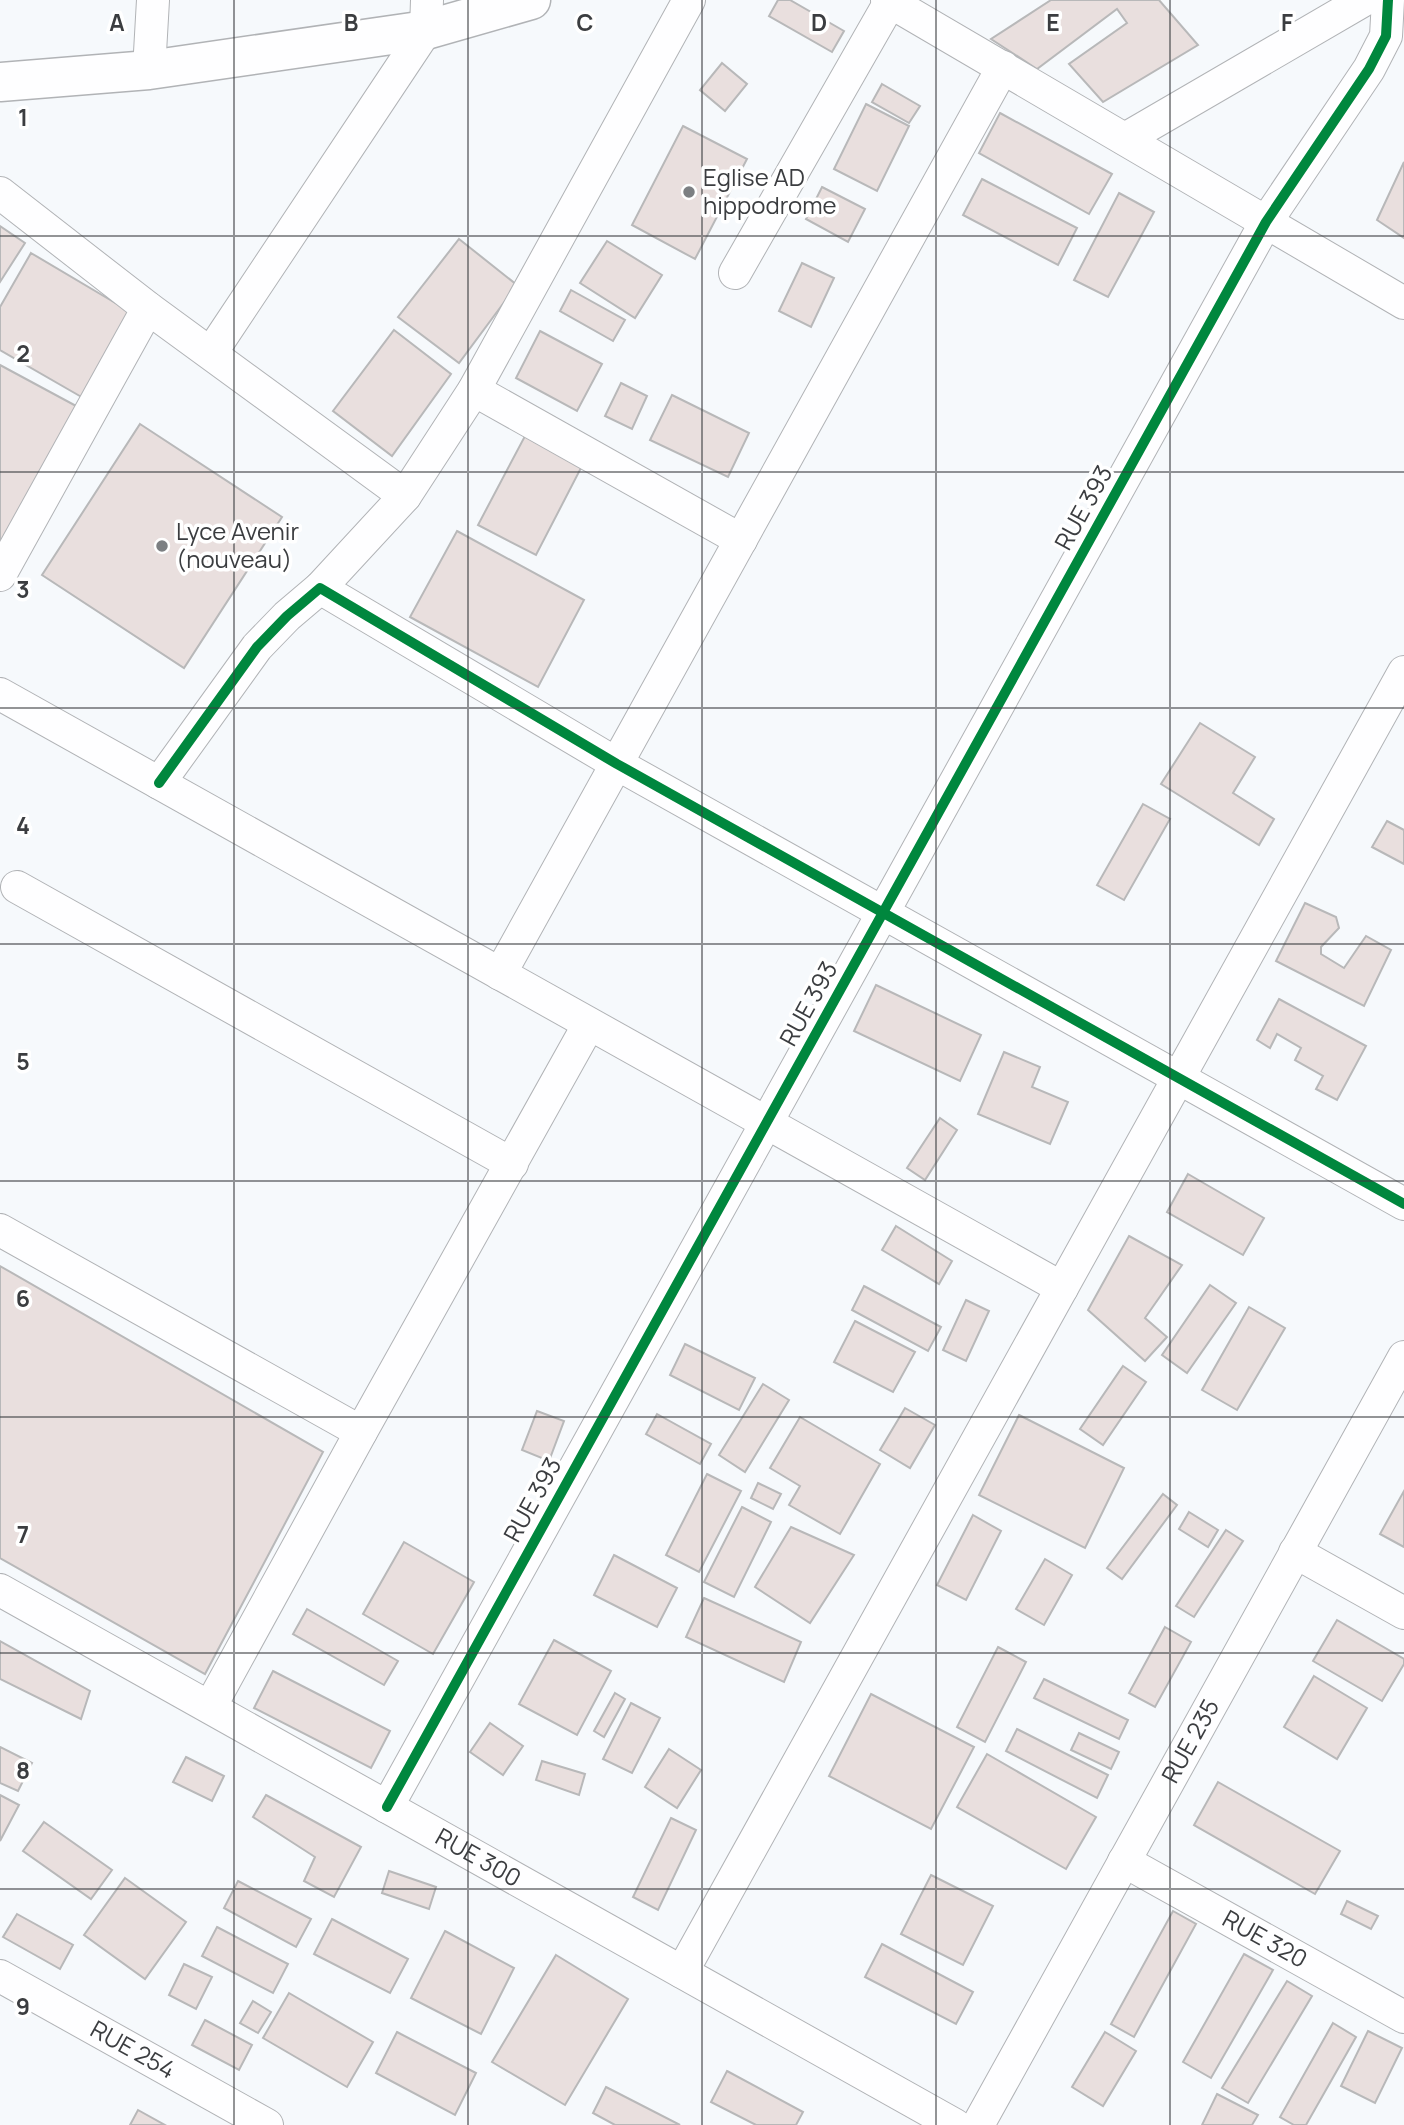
<svg xmlns="http://www.w3.org/2000/svg" width="1404" height="2125" font-family="Manrope,sans-serif">
<style>
.building{fill:#e9dfde;stroke:#b8b8b9;stroke-width:2}
.lines{fill:none;stroke-linecap:round;stroke-linejoin:round}
.minor-casing{stroke:#b1b3b6;stroke-width:34}
.tertiary-casing{stroke:#b1b3b6;stroke-width:41}
.minor{stroke:#fefeff;stroke-width:32}
.tertiary{stroke:#fefeff;stroke-width:38}
.cycleway-casing{stroke:#fff;stroke-width:15}
.cycleway{stroke:#00873e;stroke-width:10}
.grid{fill:none;stroke:#3b3d40;stroke-width:2;stroke-opacity:0.55}
.poi-dot{fill:#7c7f82;stroke:#fff;stroke-width:2.5}
.labels{text-anchor:middle;stroke-width:7;stroke-linejoin:round;paint-order:stroke}
.poi-label{font-size:24px;fill:#3b3d40;stroke:#fff;text-anchor:start}
.street-label{font-size:24px;fill:#3b3d40;stroke:#fff}
.grid-label{font-size:23px;text-anchor:middle;font-weight:bold;fill:#3b3d40;stroke:#fff;stroke-width:7;stroke-linejoin:round;paint-order:stroke}
</style>
<rect width="100%" height="100%" fill="#f6f9fc"/>
<g class="building">
<path d="M778 0H790L844 31 832 52 769 16Z"/>
<path d="M1051 0H1159L1198 45 1103 102 1069 64 1127 23 1117 9 1037 69 991 39Z"/>
<path d="M722 63 747 84 725 111 700 90Z"/>
<path d="M882 84 920 106 909 123 872 102Z"/>
<path d="M866 104 909 126 877 191 834 169Z"/>
<path d="M1000 113 1112 174 1089 214 979 153Z"/>
<path d="M683 126 747 159 695 259 632 225Z"/>
<path d="M1404 162V238L1377 220Z"/>
<path d="M982 179 1077 228 1058 265 963 215Z"/>
<path d="M822 187 865 209 848 242 806 219Z"/>
<path d="M1119 193 1154 212 1108 297 1074 280Z"/>
<path d="M0 226 25 243 0 282Z"/>
<path d="M459 239 517 285 459 363 398 317Z"/>
<path d="M607 241 662 275 635 318 580 283Z"/>
<path d="M31 253 134 314 85 399 0 350V307Z"/>
<path d="M802 263 834 278 811 327 779 311Z"/>
<path d="M571 290 625 320 613 341 560 311Z"/>
<path d="M394 330 451 374 392 456 333 411Z"/>
<path d="M540 331 602 364 577 411 516 378Z"/>
<path d="M0 365 78 407 0 552Z"/>
<path d="M621 383 647 396 632 429 605 416Z"/>
<path d="M672 395 749 433 728 477 650 440Z"/>
<path d="M140 424 282 517 184 668 42 575Z"/>
<path d="M525 436 582 466 536 555 478 525Z"/>
<path d="M457 531 584 600 538 687 410 617Z"/>
<path d="M1200 723 1255 757 1233 793 1274 819 1259 845 1161 784Z"/>
<path d="M1143 804 1170 819 1124 900 1097 885Z"/>
<path d="M1387 821 1404 830V864L1372 847Z"/>
<path d="M1305 903 1336 917 1339 928 1321 947V954L1344 968 1366 936 1391 950 1364 1006 1276 961Z"/>
<path d="M876 985 981 1035 960 1081 854 1031Z"/>
<path d="M1279 999 1366 1046 1337 1100 1316 1089 1323 1076 1295 1060 1301 1048 1277 1034 1270 1048 1257 1040Z"/>
<path d="M1004 1052 1040 1067 1032 1087 1068 1102 1050 1144 978 1114Z"/>
<path d="M940 1118 957 1130 925 1180 907 1168Z"/>
<path d="M1188 1174 1264 1218 1243 1255 1167 1212Z"/>
<path d="M896 1226 952 1261 939 1284 882 1250Z"/>
<path d="M1129 1236 1182 1265 1145 1318 1167 1337 1145 1361 1088 1310Z"/>
<path d="M0 1266 323 1452 205 1674 0 1558Z"/>
<path d="M1210 1285 1236 1303 1187 1373 1162 1355Z"/>
<path d="M864 1286 941 1327 928 1351 852 1310Z"/>
<path d="M966 1300 989 1311 966 1361 943 1350Z"/>
<path d="M1249 1307 1285 1328 1237 1410 1202 1390Z"/>
<path d="M855 1321 915 1352 893 1392 834 1362Z"/>
<path d="M685 1344 755 1378 739 1410 670 1375Z"/>
<path d="M1123 1366 1146 1382 1103 1445 1080 1429Z"/>
<path d="M763 1384 789 1400 745 1472 719 1455Z"/>
<path d="M905 1408 935 1425 910 1468 880 1450Z"/>
<path d="M537 1411 564 1421 549 1461 522 1450Z"/>
<path d="M657 1414 711 1444 700 1464 646 1434Z"/>
<path d="M1019 1415 1124 1468 1085 1548 979 1495Z"/>
<path d="M800 1417 880 1464 840 1534 789 1505 800 1486 770 1468Z"/>
<path d="M707 1474 741 1491 699 1572 666 1555Z"/>
<path d="M758 1483 781 1494 773 1509 751 1498Z"/>
<path d="M1404 1491V1547L1380 1534Z"/>
<path d="M1163 1494 1177 1505 1122 1579 1107 1568Z"/>
<path d="M742 1507 771 1522 734 1597 704 1582Z"/>
<path d="M1189 1512 1218 1530 1208 1547 1179 1529Z"/>
<path d="M973 1515 1001 1531 966 1600 937 1585Z"/>
<path d="M791 1527 854 1555 810 1623 755 1587Z"/>
<path d="M1226 1530 1243 1541 1194 1617 1176 1606Z"/>
<path d="M404 1542 474 1582 433 1654 363 1614Z"/>
<path d="M614 1555 677 1588 657 1627 594 1595Z"/>
<path d="M1045 1559 1072 1575 1044 1625 1016 1609Z"/>
<path d="M704 1598 801 1642 784 1682 686 1637Z"/>
<path d="M307 1609 398 1661 384 1685 293 1634Z"/>
<path d="M1337 1620 1404 1659V1664L1382 1701 1313 1661Z"/>
<path d="M1165 1627 1191 1642 1155 1707 1129 1693Z"/>
<path d="M554 1640 611 1671 577 1735 519 1704Z"/>
<path d="M0 1641 90 1691 81 1719 0 1679Z"/>
<path d="M998 1647 1026 1662 985 1742 957 1727Z"/>
<path d="M273 1671 390 1731 371 1768 254 1708Z"/>
<path d="M1314 1676 1367 1708 1337 1759 1284 1727Z"/>
<path d="M1044 1679 1128 1720 1119 1739 1034 1698Z"/>
<path d="M615 1693 625 1699 604 1737 594 1731Z"/>
<path d="M871 1694 974 1747 931 1829 829 1776Z"/>
<path d="M631 1703 660 1718 632 1773 603 1759Z"/>
<path d="M490 1723 523 1746 503 1775 470 1752Z"/>
<path d="M1017 1729 1108 1775 1097 1798 1006 1751Z"/>
<path d="M1079 1733 1119 1752 1111 1769 1071 1750Z"/>
<path d="M0 1747 32 1763 18 1791 0 1783Z"/>
<path d="M669 1749 701 1770 677 1808 645 1787Z"/>
<path d="M987 1754 1096 1817 1066 1869 957 1807Z"/>
<path d="M186 1757 224 1776 212 1801 173 1782Z"/>
<path d="M542 1761 585 1774 579 1795 536 1780Z"/>
<path d="M1218 1782 1340 1851 1315 1894 1194 1825Z"/>
<path d="M0 1795 19 1805 0 1841Z"/>
<path d="M266 1795 361 1847 334 1897 304 1881 315 1857 253 1817Z"/>
<path d="M671 1818 696 1830 658 1910 633 1897Z"/>
<path d="M44 1822 112 1870 91 1899 23 1851Z"/>
<path d="M389 1871 436 1887 429 1909 382 1893Z"/>
<path d="M931 1875 993 1906 963 1965 901 1934Z"/>
<path d="M125 1878 186 1922 145 1979 84 1935Z"/>
<path d="M238 1881 311 1919 296 1947 224 1908Z"/>
<path d="M1347 1901 1378 1916 1371 1929 1341 1914Z"/>
<path d="M1173 1911 1196 1924 1134 2037 1111 2024Z"/>
<path d="M17 1914 73 1945 60 1969 3 1937Z"/>
<path d="M332 1919 408 1959 390 1993 314 1954Z"/>
<path d="M217 1927 288 1964 273 1993 202 1956Z"/>
<path d="M445 1931 514 1968 481 2034 411 1998Z"/>
<path d="M882 1944 973 1992 956 2024 865 1977Z"/>
<path d="M1244 1954 1273 1970 1211 2078 1183 2062Z"/>
<path d="M556 1955 628 1999 565 2105 492 2062Z"/>
<path d="M184 1964 212 1977 196 2009 169 1995Z"/>
<path d="M1287 1981 1312 1996 1248 2103 1222 2088Z"/>
<path d="M289 1993 373 2042 347 2087 263 2038Z"/>
<path d="M253 2001 271 2012 258 2033 240 2023Z"/>
<path d="M205 2020 252 2045 239 2070 192 2045Z"/>
<path d="M1333 2023 1356 2037 1306 2125H1294L1280 2117Z"/>
<path d="M1368 2031 1402 2048 1375 2103 1341 2086Z"/>
<path d="M397 2032 476 2073 455 2115 376 2073Z"/>
<path d="M1105 2032 1136 2051 1103 2106 1072 2087Z"/>
<path d="M727 2071 803 2112 796 2125H756L711 2102Z"/>
<path d="M606 2087 680 2125H615L593 2113Z"/>
<path d="M1217 2094 1258 2115 1252 2125H1202Z"/>
<path d="M138 2110 165 2125H130Z"/>
</g>
<g class="lines">
<g class="minor-casing">
<g id="minor">
<path d="M887 0 1404 303"/>
<path d="M149 70 153 0"/>
<path d="M1125 139 1364 0"/>
<path d="M0 193 148 308 405 496"/>
<path d="M735 273 890 2"/>
<path d="M211 353 426 30 427 0"/>
<path d="M474 390 741 540"/>
<path d="M0 575 148 308"/>
<path d="M320 588 405 496 474 390 689 0"/>
<path d="M0 694 1062 1288"/>
<path d="M159 783 257 647 287 616 320 588 617 764 1404 1204"/>
<path d="M17 887 512 1164"/>
<path d="M500 974 1003 67"/>
<path d="M0 1230 361 1432"/>
<path d="M1295 1552 1404 1613"/>
<path id="s1" d="M0 1590 955 2125"/>
<path d="M210 1707 361 1432 589 1024"/>
<path d="M387 1807 1266 222 1369 69 1386 36 1388 0"/>
<path id="s2" d="M1124 1861 1404 2017"/>
<path d="M682 1972 1404 672"/>
<path id="s3" d="M0 1976 267 2125"/>
<path id="s4" d="M978 2125 1404 1357"/>
</g>
</g>
<g class="tertiary-casing">
<path id="tertiary" d="M0 82 149 70 426 30 531 0"/>
</g>
<use href="#minor" class="minor"/>
<use href="#tertiary" class="tertiary"/>
<g class="cycleway-casing">
<g id="cycleway">
<path d="M159 783 257 647 287 616 320 588 617 764 1404 1204"/>
<path d="M387 1807 1266 222 1369 69 1386 36 1388 0"/>
</g>
</g>
<use href="#cycleway" class="cycleway"/>
</g>
<path class="grid" d="M234 0V2125M468 0V2125M702 0V2125M936 0V2125M1170 0V2125M0 236H1404M0 472H1404M0 708H1404M0 944H1404M0 1181H1404M0 1417H1404M0 1653H1404M0 1889H1404"/>
<g class="poi-dot">
<circle cx="689" cy="192" r="7"/>
<circle cx="162" cy="546" r="7"/>
</g>
<g class="labels">
<g class="poi-label">
<text x="703" y="186">Eglise AD<tspan x="703" dy="28">hippodrome</tspan></text>
<text x="176" y="540">Lyce Avenir<tspan x="176" dy="28">(nouveau)</tspan></text>
</g>
<g class="street-label">
<text transform="translate(1084 508) rotate(-61)" y="8">RUE 393</text>
<text transform="translate(809 1004) rotate(-61)" y="8">RUE 393</text>
<text transform="translate(533 1500) rotate(-61)" y="8">RUE 393</text>
<text dy="8" stroke="none"><textPath href="#s4" startOffset="439">RUE 235</textPath></text>
<text dy="8" stroke="none"><textPath href="#s1" startOffset="548">RUE 300</textPath></text>
<text dy="8" stroke="none"><textPath href="#s2" startOffset="161">RUE 320</textPath></text>
<text dy="8" stroke="none"><textPath href="#s3" startOffset="152">RUE 254</textPath></text>
</g>
</g>
<g class="grid-label">
<text x="117" y="31">A</text>
<text x="351" y="31">B</text>
<text x="585" y="31">C</text>
<text x="819" y="31">D</text>
<text x="1053" y="31">E</text>
<text x="1287" y="31">F</text>
<text x="23" y="126">1</text>
<text x="23" y="362">2</text>
<text x="23" y="598">3</text>
<text x="23" y="834">4</text>
<text x="23" y="1070">5</text>
<text x="23" y="1307">6</text>
<text x="23" y="1543">7</text>
<text x="23" y="1779">8</text>
<text x="23" y="2015">9</text>
</g>
</svg>
